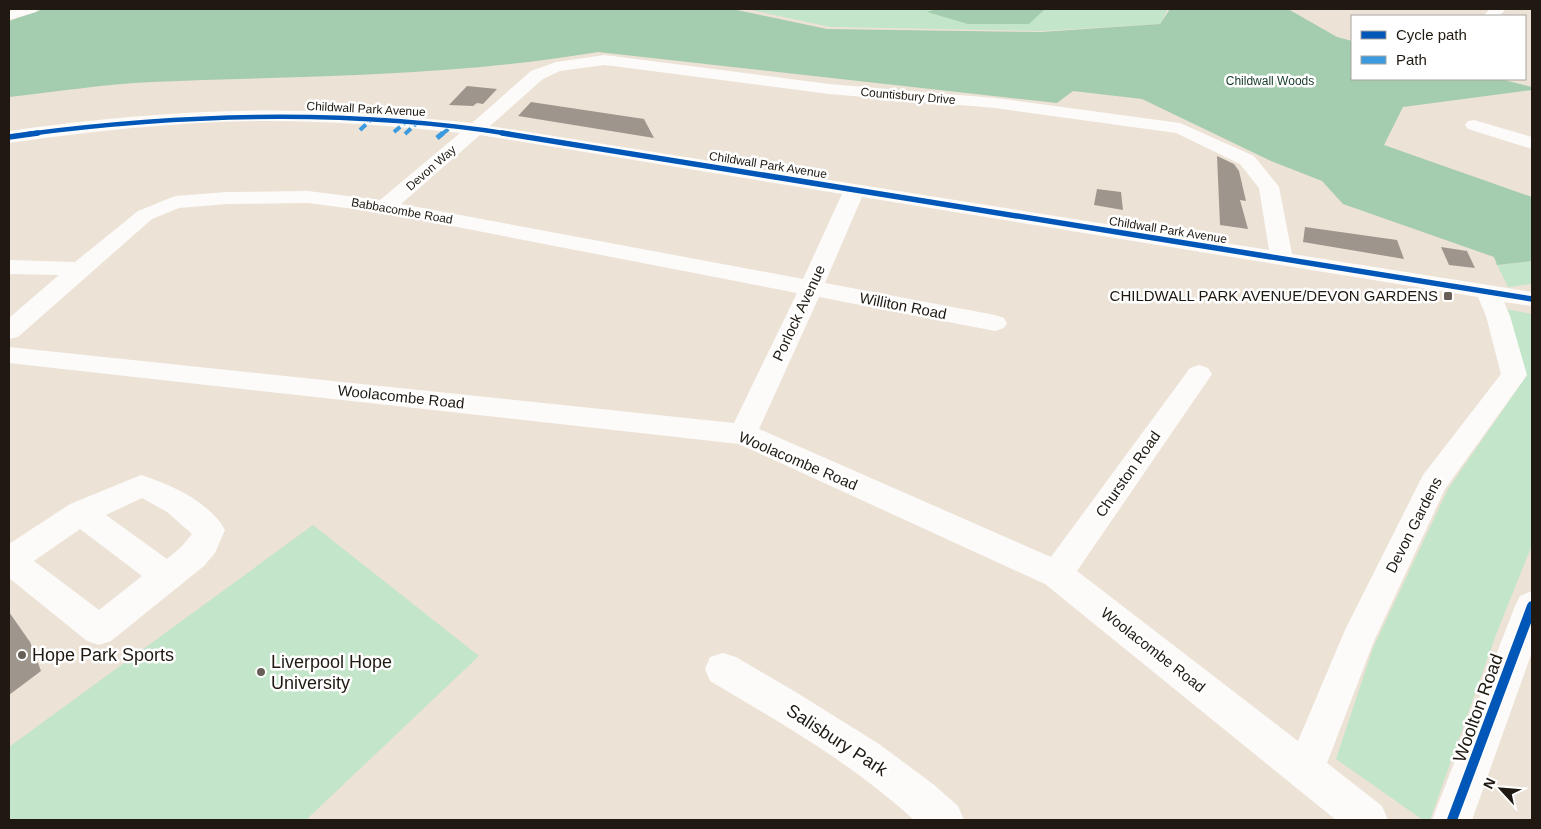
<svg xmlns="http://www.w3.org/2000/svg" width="1541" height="829" font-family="Helvetica,sans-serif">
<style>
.green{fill:#c3e5c9}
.forest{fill:#a4ccae}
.building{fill:#9e968d}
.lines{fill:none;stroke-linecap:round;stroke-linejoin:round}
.minor{fill:#fcfbf9;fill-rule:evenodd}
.quiet-far1{stroke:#3c9bde;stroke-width:4;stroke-dasharray:8 4;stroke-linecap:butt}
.quiet{stroke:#3c9bde;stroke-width:5;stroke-dasharray:9 5;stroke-linecap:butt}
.cycleway-far2-casing{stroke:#fff;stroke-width:6}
.cycleway-far1-casing{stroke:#fff;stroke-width:8}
.cycleway-casing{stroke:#fff;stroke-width:13}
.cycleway-far2{stroke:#0057b8;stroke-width:4.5}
.cycleway-far1{stroke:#0057b8;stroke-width:5.5}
.cycleway{stroke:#0057b8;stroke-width:10}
.poi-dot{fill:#685f56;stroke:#fff;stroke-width:2}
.labels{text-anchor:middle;stroke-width:5;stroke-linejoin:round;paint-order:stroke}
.far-park-label{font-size:12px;fill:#163a28;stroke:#fff}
.far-street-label{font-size:12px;fill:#201911;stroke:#fff}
.poi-label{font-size:15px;fill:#201911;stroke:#fff;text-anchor:end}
.street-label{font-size:15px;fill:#201911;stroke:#fff}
.near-poi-label{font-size:18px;fill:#201911;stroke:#fff;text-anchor:start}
.near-street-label{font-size:18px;fill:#201911;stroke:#fff}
</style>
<rect width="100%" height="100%" fill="#ede2d6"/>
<g class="green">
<path d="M747 9H1168L1160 24 1042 31 830 27Z"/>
<path d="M1532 261V284L1508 287 1497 265Z"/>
<path d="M1506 309 1532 314V545L1497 632 1430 820H1423L1336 759 1373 648 1448 489 1525 378Z"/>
<path d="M313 525 479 656 306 820H9V747Z"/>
</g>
<g class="forest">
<path d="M44 9H732L827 29 1041 32 1160 24 1170 9H1288L1337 37 1352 41V79H1500L1532 87V90L1403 107 1384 145 1532 197V261L1497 265 1494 257 1343 204 1322 181 1271 161 1142 99 1073 91 1057 103 598 52C450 77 302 76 152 82 104 84 56 92 9 97V21Z"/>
<path d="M937 9H1045L1029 24H968L927 12Z"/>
</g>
<g class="building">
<path d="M467 86 497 89 483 104 477 103 473 106 449 105Z"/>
<path d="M531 102 644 119 654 138 518 116Z"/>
<path d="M1217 156 1234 164 1239 171 1246 201 1240 200 1248 229 1220 225Z"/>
<path d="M1097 189 1121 192 1123 210 1094 205Z"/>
<path d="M1305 227 1397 240 1404 259 1303 242Z"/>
<path d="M1441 247 1467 251 1475 268 1449 265Z"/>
<path d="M9 612 30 642 41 671 9 695Z"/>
</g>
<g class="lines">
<g class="minor">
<path d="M17 9H38L36 12 9 20V11Z"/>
<path d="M1490 9H1506L1499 16H1483Z"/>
<path d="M605 55 829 84 995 98 1180 123 1254 156 1276 183 1279 187 1292 254 1532 292V306L1504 302 1510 316 1527 375 1445 489 1374 641 1327 763 1382 806 1388 820H1336L1045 584 739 444 9 363V347L734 423 797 293 385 213 308 203 227 204 179 208 152 219 18 337 9 339V318L59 275 9 274V260L75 262 138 211 175 196 227 192 308 191 380 200 460 133C397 126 334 121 271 121 183 121 96 131 9 143V131C109 117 211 108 312 111 366 112 419 118 472 123L531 71 556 62ZM605 65 829 94 995 108 1176 133 1240 164 1259 188 1269 250 490 126 543 79 560 71ZM480 135 842 194 803 279 401 204ZM862 197 1478 297 1486 316 1501 374 1423 475 1345 630 1298 741 1077 571 1208 380 1212 374 1208 368 1199 365 1190 368 1051 557 759 429 819 297 995 331 1004 328 1007 323 1004 318 995 315 825 283Z"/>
<path d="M1474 120 1532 137V149L1468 129 1465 125 1468 121Z"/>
<path d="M141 475C170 484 210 502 225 530L215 553 204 566 111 641 99 645 87 641 9 578V544L70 504ZM142 498 167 512 192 534 181 547 167 559 106 515ZM80 529 142 576 99 610 34 561Z"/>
<path d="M1532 591V652L1472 820H1432L1515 606 1520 596Z"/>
<path d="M723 653 736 657 794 691 879 744 933 784 958 806 964 820H914C853 764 781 723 710 681L705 669 710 657Z"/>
</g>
<g class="quiet-far1">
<path d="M360 130 372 119"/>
<path d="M394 132 406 122"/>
<path d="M405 134 417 123"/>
<path d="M442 134 451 127"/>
</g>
<path class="quiet" d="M437 138 443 133"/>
<g class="cycleway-far2-casing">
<path id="cycleway-far2" d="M28 134C189 113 350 109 510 134"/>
</g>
<g class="cycleway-far1-casing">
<g id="cycleway-far1">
<path d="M502 133 1532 299"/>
<path d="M9 137 38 133"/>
</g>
</g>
<g class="cycleway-casing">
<path id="cycleway" d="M1452 820 1532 606"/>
</g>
<use href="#cycleway-far2" class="cycleway-far2"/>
<use href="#cycleway-far1" class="cycleway-far1"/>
<use href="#cycleway" class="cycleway"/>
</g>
<g class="poi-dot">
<rect x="1443" y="291" width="10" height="10" rx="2.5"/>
<circle cx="22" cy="655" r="5"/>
<circle cx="261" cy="672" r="5"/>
</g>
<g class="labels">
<g class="far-park-label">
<text x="1270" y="85">Childwall Woods</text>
</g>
<g class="far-street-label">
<text transform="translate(908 96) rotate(5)" y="4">Countisbury Drive</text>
<text transform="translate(366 109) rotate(3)" y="4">Childwall Park Avenue</text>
<text transform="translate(768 165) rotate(9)" y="4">Childwall Park Avenue</text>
<text transform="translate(431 168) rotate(-41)" y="4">Devon Way</text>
<text transform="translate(402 211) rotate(10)" y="4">Babbacombe Road</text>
<text transform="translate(1168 230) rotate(9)" y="4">Childwall Park Avenue</text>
</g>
<g class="poi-label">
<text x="1438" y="301">CHILDWALL PARK AVENUE/DEVON GARDENS</text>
</g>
<g class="street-label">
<text transform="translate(903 306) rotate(11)" y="5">Williton Road</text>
<text transform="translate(799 313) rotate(-65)" y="5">Porlock Avenue</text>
<text transform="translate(401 397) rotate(6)" y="5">Woolacombe Road</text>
<text transform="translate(798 461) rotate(23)" y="5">Woolacombe Road</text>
<text transform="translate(1128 474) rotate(-55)" y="5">Churston Road</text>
<text transform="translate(1414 525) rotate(-63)" y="5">Devon Gardens</text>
<text transform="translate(1153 650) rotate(38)" y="5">Woolacombe Road</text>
</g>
<g class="near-poi-label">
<text x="32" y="661">Hope Park Sports</text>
<text x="271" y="668">Liverpool Hope<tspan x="271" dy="21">University</tspan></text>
</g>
<g class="near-street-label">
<text transform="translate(1478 708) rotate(-70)" y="6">Woolton Road</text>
<text transform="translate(837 740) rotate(33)" y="6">Salisbury Park</text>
</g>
</g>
<rect width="1541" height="829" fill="none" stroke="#201911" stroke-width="20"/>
<rect x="1351" y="15" width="175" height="65" fill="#ffffff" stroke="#a6a3a0"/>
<rect x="1361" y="31" width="25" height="8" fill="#0057b8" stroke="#a6a3a0"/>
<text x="1396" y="40" font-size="15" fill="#201911">Cycle path</text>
<rect x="1361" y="56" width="25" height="8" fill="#3c9bde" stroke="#a6a3a0"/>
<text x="1396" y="65" font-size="15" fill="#201911">Path</text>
<g transform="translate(1501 789) rotate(296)" stroke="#ffffff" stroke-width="4" paint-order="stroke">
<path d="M0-4L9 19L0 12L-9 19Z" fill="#201911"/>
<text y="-8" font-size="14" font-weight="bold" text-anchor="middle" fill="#201911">N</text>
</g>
</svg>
